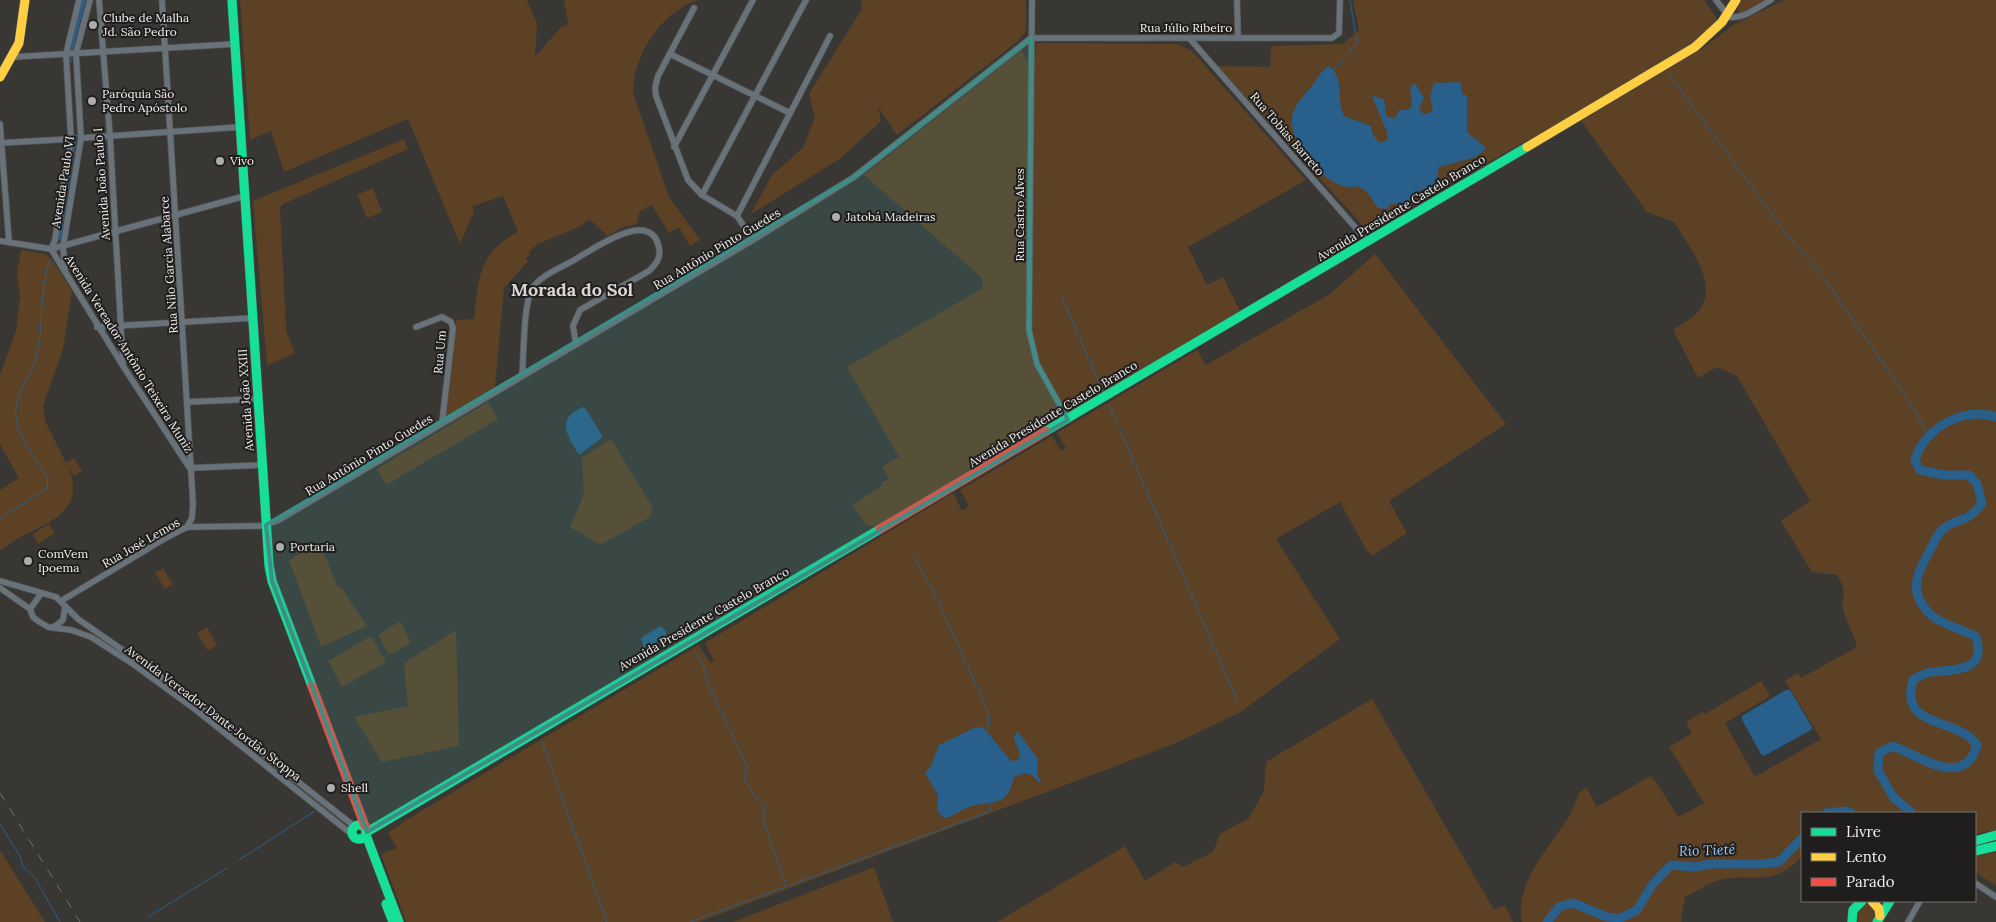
<svg xmlns="http://www.w3.org/2000/svg" width="1996" height="922" font-family="Lora,serif">
<style>
.green{fill:#5c4124}
.water{fill:#295f8b}
.lines{fill:none;stroke-linecap:round;stroke-linejoin:round}
.stream{stroke:#295f8b;stroke-width:1}
.river{stroke:#295f8b;stroke-width:9}
.street-casing{stroke:#555452;stroke-width:7}
.fast-casing{stroke:#555452;stroke-width:10}
.slow-casing{stroke:#555452;stroke-width:10}
.jam-casing{stroke:#555452;stroke-width:10}
.street{stroke:#68727a;stroke-width:5.5}
.fast{stroke:#16e098;stroke-width:9}
.slow{stroke:#ffcf43;stroke-width:9}
.jam{stroke:#f24e42;stroke-width:9}
.rail{stroke:#6c7175;stroke-width:1;stroke-dasharray:9 9;stroke-linecap:butt}
.marked{fill:#3c8e87;fill-opacity:0.2;stroke:#3c8e87;stroke-width:4;stroke-linejoin:round}
.poi-dot{fill:#b0aeac;stroke:#201e1d;stroke-width:2}
.labels{text-anchor:middle;stroke-width:4;stroke-linejoin:round;paint-order:stroke}
.poi-label{font-size:12px;fill:#f0eeec;stroke:#201e1d;text-anchor:start}
.street-label{font-size:12px;fill:#f0eeec;stroke:#201e1d}
.water-label{font-size:14px;font-style:italic;fill:#9ac9f3;stroke:#201e1d}
.district-label{font-size:18px;font-weight:bold;fill:#dbd6d3;stroke:#201e1d}
</style>
<rect width="100%" height="100%" fill="#393734"/>
<g class="green">
<path d="M240 0H527L537 23 535 57 560 28 568 24 564 0H697C661 13 633 55 633 93L669 197 700 240 690 246 679 227 669 233 652 205 640 211 636 224 621 228 608 236 589 219 581 226 538 244 529 252 530 255 526 258 528 261 504 288 495 387 446 416 456 320 474 319C478 279 479 252 518 232L503 196 473 206 474 212 460 244 408 119 284 172 271 131 250 140Z"/>
<path d="M861 0H1026V31L1018 41 897 135 878 107 881 121 841 158 751 214 772 175 803 148 815 118 809 94 862 9Z"/>
<path d="M1353 0H1704L1716 17 1717 23 1707 35 1656 67 1368 231 1217 66 1270 67 1271 46 1343 44 1359 30Z"/>
<path d="M1741 0H1765L1741 14 1737 11Z"/>
<path d="M1784 0H1996V830L1975 834V813H1802V856C1776 886 1758 874 1724 879 1711 881 1697 891 1685 897L1681 922H1522C1514 881 1552 846 1571 813 1576 804 1576 793 1586 787L1597 807 1650 776 1657 783 1678 817 1704 803 1669 747 1692 733 1686 722 1703 712 1705 714 1761 681 1770 696 1725 723 1755 777 1821 739 1785 681 1798 673 1801 678 1857 647C1854 635 1848 625 1844 613 1839 598 1850 595 1837 575L1812 572 1781 521 1810 501 1737 376 1717 367 1698 378 1673 330C1680 325 1689 320 1695 315 1724 288 1688 246 1674 222L1647 212 1581 121 1700 50 1735 24Z"/>
<path d="M1036 43 1177 44 1192 51 1306 180 1188 247 1207 285 1223 277 1240 311 876 527 866 525 852 505 882 486 881 483 889 479 882 467 899 457 847 367 981 289 983 283 981 277 864 175 1022 50 1026 60H1035Z"/>
<path d="M404 139 408 149 283 204 280 208 286 331 295 353 267 366 253 201Z"/>
<path d="M373 188 382 212 367 218 357 195Z"/>
<path d="M21 250 46 254 53 261 72 291 63 349 43 406 45 421 66 463 74 458 82 471 74 476 67 464C86 506 57 520 26 534 17 538 9 545 0 550V490L19 478 0 444V375L16 331 20 298 17 273Z"/>
<path d="M1375 254 1506 424 1389 501 1407 533 1373 555 1367 551 1340 502 1276 539 1340 639 1239 713 1178 742 1116 766 699 922H406L381 854 397 848 388 833 408 819 699 645 710 663 714 661 705 643 953 493 962 511 969 506 960 490 1052 436 1061 451 1066 448 1057 433 1197 350 1206 365 1330 294Z"/>
<path d="M488 402 498 419 386 485 377 469Z"/>
<path d="M611 439 653 508 650 517 600 545 570 527 584 494 582 458Z"/>
<path d="M49 524 55 533 38 544 33 534Z"/>
<path d="M319 542 337 585 341 587 367 626 321 647 289 560Z"/>
<path d="M163 568 173 584 165 589 155 573Z"/>
<path d="M400 621 411 643 389 655 378 635Z"/>
<path d="M207 627 217 645 208 651 197 633Z"/>
<path d="M456 630 459 746 382 762 354 717 408 706 404 663Z"/>
<path d="M371 636 386 662 342 687 328 661Z"/>
<path d="M1372 699 1494 910 1505 905 1513 922H997L1125 846 1145 881 1175 862 1183 867 1213 852 1220 834 1249 818 1264 791 1266 762Z"/>
<path d="M0 850 45 922H0Z"/>
<path d="M1996 852V886L1975 872V856Z"/>
<path d="M874 867 893 922H733Z"/>
<path d="M1863 903H1868L1877 912 1873 922H1858L1855 918V910Z"/>
</g>
<g class="water">
<path d="M82 0H86L73 50 69 51Z"/>
<path d="M1329 66C1346 81 1335 96 1344 116L1371 126 1373 135 1380 143 1387 140V132L1372 96 1384 99 1386 116 1395 119 1399 110H1409L1412 105 1410 87 1415 83 1424 98 1419 107 1423 114H1429L1433 109 1430 97 1434 83 1460 82 1463 95H1467V132L1486 148 1476 157 1439 167 1437 179 1430 190 1425 189 1417 192 1415 198 1406 204H1391L1387 209 1378 208 1367 192 1357 186C1331 194 1292 148 1292 122 1292 105 1305 95 1314 83 1320 75 1321 70 1329 66Z"/>
<path d="M77 134 61 239 58 240 74 135Z"/>
<path d="M583 407 585 408 603 437 579 455C567 435 555 419 583 407Z"/>
<path d="M660 626 666 631V637L644 648 641 638Z"/>
<path d="M1786 690H1790L1812 727 1811 730 1764 756 1761 754 1742 720V716Z"/>
<path d="M976 727 984 728 1011 761 1018 760 1020 755 1014 738 1017 731 1038 759 1037 776 1042 781 1039 783 1032 775 1024 773 1014 777C1007 809 992 800 969 807 960 810 954 817 944 818L937 811 938 795 925 773 931 766 939 745Z"/>
</g>
<g class="lines">
<g class="stream">
<path d="M71 58V62"/>
<path d="M1333 71 1357 43 1350 0"/>
<path d="M1668 73 1788 236 1822 275 1907 398 1929 436"/>
<path d="M1062 297 1103 392"/>
<path d="M1109 405 1117 424"/>
<path d="M1120 430 1237 700"/>
<path d="M0 519 47 488 48 478C38 461 18 439 16 418 14 391 28 383 35 361 45 328 38 292 50 260"/>
<path d="M914 556 936 597 987 709 989 721 987 733"/>
<path d="M696 652 703 665 710 688 747 766 744 779 758 801 764 806V823L786 886"/>
<path d="M542 742 607 922"/>
<path d="M0 824 20 856 23 867 35 878 60 922"/>
<path d="M239 860 315 811"/>
<path d="M148 917 227 868"/>
<path d="M690 922 986 813 991 808V804"/>
</g>
<g class="river">
<path d="M1826 813 1846 811 1851 813"/>
<path d="M1912 813 1894 798 1878 771 1879 753 1893 746C1919 756 1965 790 1977 745 1958 716 1898 730 1913 680 1917 678 1922 674 1927 673 1950 668 1988 675 1976 637 1963 629 1942 625 1931 615 1907 592 1917 574 1930 550 1934 543 1937 535 1942 530 1956 517 1968 524 1982 503L1977 484 1969 475H1945L1920 470 1915 460C1924 428 1964 406 1996 417"/>
<path d="M1547 922 1559 907 1573 903 1607 917 1621 918 1637 910 1652 885 1671 865 1695 867 1709 864H1759L1779 862 1802 838"/>
</g>
<g class="street-casing">
<g id="street">
<path d="M79 0 66 54 71 139 55 240 51 249 123 366 189 467"/>
<path d="M99 0 110 136 123 364"/>
<path d="M162 0 193 503 192 518 187 527"/>
<path d="M1032 0 1029 330 1037 364 1068 420"/>
<path d="M1237 0 1238 38"/>
<path d="M1716 0 1729 17C1744 19 1758 7 1771 0"/>
<path d="M694 8 658 76 655 88 656 96 688 180 702 195 737 216 753 240"/>
<path d="M1031 38H1332L1339 33 1340 0"/>
<path d="M1190 39 1368 242"/>
<path d="M670 54 790 113"/>
<path d="M13 57 235 44"/>
<path d="M0 124 9 242"/>
<path d="M81 138 240 127"/>
<path d="M0 143 71 139"/>
<path d="M674 147 753 0"/>
<path d="M702 195 806 0"/>
<path d="M737 216 830 36"/>
<path d="M0 241 51 249 245 196"/>
<path d="M65 269 63 247 81 138 76 53 90 0"/>
<path d="M97 327 253 318"/>
<path d="M416 327 442 317 451 322 453 328 442 423"/>
<path d="M522 376C524 355 523 306 532 289 540 275 563 267 576 259 593 249 652 207 659 248 661 258 656 264 649 271L580 310 573 326 576 344"/>
<path d="M187 402 258 399"/>
<path d="M190 468 262 465"/>
<path d="M0 581 56 597 78 619 193 699 354 826"/>
<path d="M0 588 30 609 33 617 38 621 48 627 71 630 91 637 133 664 196 710 354 836"/>
<path d="M61 601 164 539 187 527 260 526 277 521 753 240 854 177 1031 38"/>
<path d="M30 609 41 594"/>
<path d="M54 627 63 620 65 607"/>
<path d="M1975 883 1996 897"/>
<path d="M1908 922 1920 901"/>
</g>
</g>
<g class="fast-casing">
<g id="fast">
<path d="M232 0 269 565 272 581 312 686"/>
<path d="M1046 431 1527 147"/>
<circle cx="359" cy="832" r="7"/>
<path d="M367 832 880 529"/>
<path d="M366 835 399 922"/>
<path d="M1975 841 1996 835"/>
<path d="M1975 851 1996 846"/>
<path d="M386 904 393 922"/>
<path d="M1852 922 1853 910 1862 901"/>
<path d="M1877 922 1890 901"/>
</g>
</g>
<g class="slow-casing">
<g id="slow">
<path d="M0 77 19 43 25 0"/>
<path d="M1527 147 1695 47 1722 22 1736 0"/>
<path d="M1872 901 1879 909 1880 916"/>
</g>
</g>
<g class="jam-casing">
<g id="jam">
<path d="M880 529 1046 431"/>
<path d="M312 686 365 826"/>
</g>
</g>
<use href="#street" class="street"/>
<use href="#fast" class="fast"/>
<use href="#slow" class="slow"/>
<use href="#jam" class="jam"/>
<path class="rail" d="M0 793 80 922"/>
</g>
<path class="marked" d="M1031 38 1029 330 1037 364 1068 420 367 832 272 581 266 525 854 177Z"/>
<g class="poi-dot">
<circle cx="93" cy="25" r="5"/>
<circle cx="92" cy="101" r="5"/>
<circle cx="220" cy="161" r="5"/>
<circle cx="836" cy="217" r="5"/>
<circle cx="280" cy="547" r="5"/>
<circle cx="28" cy="561" r="5"/>
<circle cx="331" cy="788" r="5"/>
</g>
<g class="labels">
<g class="poi-label">
<text x="103" y="22">Clube de Malha<tspan x="103" dy="14">Jd. São Pedro</tspan></text>
<text x="102" y="98">Paróquia São<tspan x="102" dy="14">Pedro Apóstolo</tspan></text>
<text x="230" y="165">Vivo</text>
<text x="846" y="221">Jatobá Madeiras</text>
<text x="290" y="551">Portaria</text>
<text x="38" y="558">ComVem<tspan x="38" dy="14">Ipoema</tspan></text>
<text x="341" y="792">Shell</text>
</g>
<g class="street-label">
<text x="1186" y="32">Rua Júlio Ribeiro</text>
<text transform="translate(1287 134) rotate(49)" y="4">Rua Tobias Barreto</text>
<text transform="translate(63 182) rotate(-81)" y="4">Avenida Paulo VI</text>
<text transform="translate(102 184) rotate(-94)" y="4">Avenida João Paulo I</text>
<text transform="translate(1401 208) rotate(-31)" y="4">Avenida Presidente Castelo Branco</text>
<text transform="translate(1020 215) rotate(-90)" y="4">Rua Castro Alves</text>
<text transform="translate(717 249) rotate(-31)" y="4">Rua Antônio Pinto Guedes</text>
<text transform="translate(169 265) rotate(-94)" y="4">Rua Nilo Garcia Alabarce</text>
<text transform="translate(440 352) rotate(-85)" y="4">Rua Um</text>
<text transform="translate(129 354) rotate(58)" y="4">Avenida Vereador Antônio Teixeira Muniz</text>
<text transform="translate(246 400) rotate(-94)" y="4">Avenida João XXIII</text>
<text transform="translate(1053 414) rotate(-31)" y="4">Avenida Presidente Castelo Branco</text>
<text transform="translate(369 455) rotate(-31)" y="4">Rua Antônio Pinto Guedes</text>
<text transform="translate(141 543) rotate(-30)" y="4">Rua José Lemos</text>
<text transform="translate(704 619) rotate(-30)" y="4">Avenida Presidente Castelo Branco</text>
<text transform="translate(213 713) rotate(37)" y="4">Avenida Vereador Dante Jordão Stoppa</text>
</g>
<g class="water-label">
<text transform="translate(1707 850) rotate(-2)" y="5">Rio Tietê</text>
</g>
<g class="district-label">
<text x="572" y="296">Morada do Sol</text>
</g>
</g>
<rect x="1801" y="812" width="175" height="90" fill="#201e1d" stroke="#737170"/>
<rect x="1811" y="828" width="25" height="8" fill="#16e098" stroke="#737170"/>
<text x="1846" y="837" font-size="15" fill="#f0eeec">Livre</text>
<rect x="1811" y="853" width="25" height="8" fill="#ffcf43" stroke="#737170"/>
<text x="1846" y="862" font-size="15" fill="#f0eeec">Lento</text>
<rect x="1811" y="878" width="25" height="8" fill="#f24e42" stroke="#737170"/>
<text x="1846" y="887" font-size="15" fill="#f0eeec">Parado</text>
</svg>
